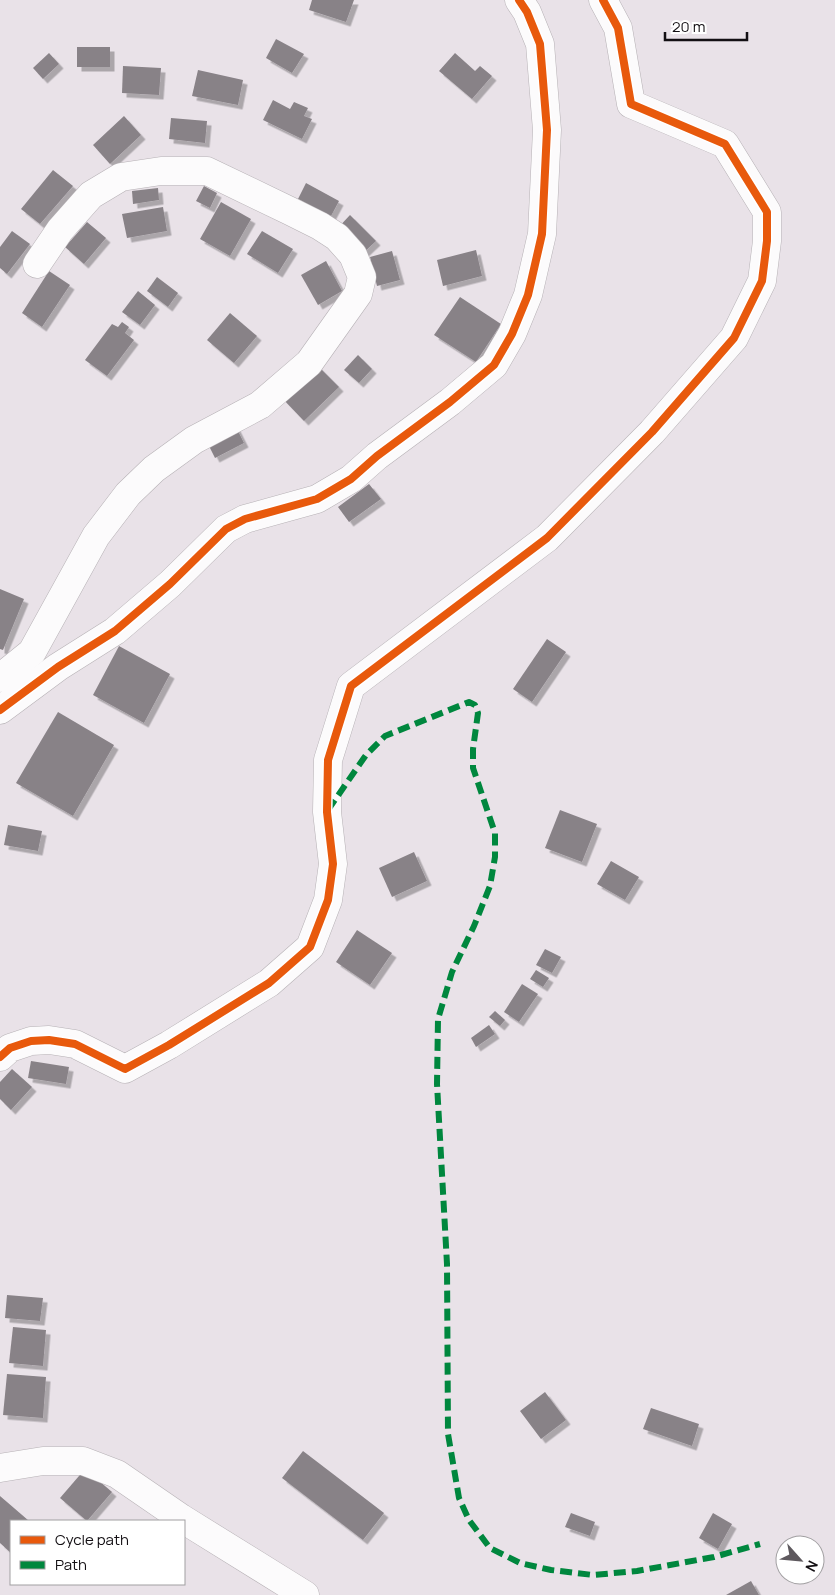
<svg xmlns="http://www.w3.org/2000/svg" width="835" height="1595" font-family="Manrope,sans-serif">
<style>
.building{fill:#888287;filter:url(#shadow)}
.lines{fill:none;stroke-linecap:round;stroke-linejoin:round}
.minor-casing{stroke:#b6b1b5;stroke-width:29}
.minor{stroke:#fcfbfc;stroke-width:28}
.quiet{stroke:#00873e;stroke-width:6;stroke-dasharray:12 6;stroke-linecap:butt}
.cycleway-casing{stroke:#fff;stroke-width:11}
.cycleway{stroke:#e8590c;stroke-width:8}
</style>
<defs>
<filter id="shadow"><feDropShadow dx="4.5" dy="4.5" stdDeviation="0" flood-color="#0004"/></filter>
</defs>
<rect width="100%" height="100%" fill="#e9e2e8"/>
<g class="building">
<path d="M312 0H354L346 22 309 10Z"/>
<path d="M276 39 304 54 292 73 266 58Z"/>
<rect x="77" y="47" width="33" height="20"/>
<path d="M49 53 59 64 43 79 33 68Z"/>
<path d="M455 53 475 71 480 66 492 76 472 99 439 71Z"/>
<path d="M123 66 161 68 159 95 122 93Z"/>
<path d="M198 70 243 80 238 105 192 96Z"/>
<path d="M273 100 290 109 294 102 308 108 304 116 312 119 302 139 263 120Z"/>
<path d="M124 116 141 135 110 164 93 145Z"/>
<path d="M171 118 207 121 205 143 169 139Z"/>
<path d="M53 170 73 186 40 224 21 209Z"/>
<path d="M306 183 339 201 331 216 298 199Z"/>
<path d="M204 186 217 193 210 208 196 201Z"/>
<path d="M158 188 159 200 133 204 132 191Z"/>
<path d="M221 202 251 219 230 256 200 239Z"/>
<path d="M163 207 167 231 127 238 122 214Z"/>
<path d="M350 215 376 241 361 255 336 230Z"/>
<path d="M87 222 106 238 84 264 65 247Z"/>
<path d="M12 231 30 244 7 274 0 268V247Z"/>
<path d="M262 231 293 249 278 273 247 254Z"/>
<path d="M476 250 482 276 443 286 437 260Z"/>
<path d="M392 251 400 280 377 286 370 257Z"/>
<path d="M326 261 342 291 318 305 301 275Z"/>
<path d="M49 271 70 285 42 327 22 313Z"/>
<path d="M157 277 178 293 168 307 147 291Z"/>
<path d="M138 291 155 305 140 325 122 312Z"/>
<path d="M460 297 501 324 476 362 434 335Z"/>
<path d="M230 313 257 336 234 363 207 340Z"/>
<path d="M122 322 129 327 125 333 134 340 107 376 85 360 112 324 118 327Z"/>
<path d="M358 355 372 369 359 383 344 370Z"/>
<path d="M316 364 339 387 304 421 282 398Z"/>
<path d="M235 425 244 443 215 458 206 440Z"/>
<path d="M369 484 381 499 349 522 338 507Z"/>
<path d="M0 589 24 599 3 650 0 649Z"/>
<path d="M547 639 566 652 532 702 513 689Z"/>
<path d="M119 646 170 674 144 723 93 695Z"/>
<path d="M58 712 114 745 73 816 16 783Z"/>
<path d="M560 810 597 824 582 862 545 848Z"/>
<path d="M8 825 42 831 38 851 4 845Z"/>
<path d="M414 852 427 881 392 897 379 868Z"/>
<path d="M611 861 639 877 625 900 597 884Z"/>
<path d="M357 930 392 953 370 985 336 962Z"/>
<path d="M545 949 561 957 552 973 536 965Z"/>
<path d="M536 970 549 978 543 987 530 979Z"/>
<path d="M522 984 538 994 519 1022 504 1012Z"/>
<path d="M495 1011 505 1020 500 1026 489 1017Z"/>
<path d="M489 1025 495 1034 476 1047 471 1038Z"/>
<path d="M31 1061 69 1067 66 1084 28 1078Z"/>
<path d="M12 1069 32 1087 11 1110 0 1099V1082Z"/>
<path d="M7 1295 43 1298 40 1321 5 1318Z"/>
<path d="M13 1327 46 1330 43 1366 9 1363Z"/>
<path d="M7 1374 46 1377 43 1418 3 1415Z"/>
<path d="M545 1392 566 1420 541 1439 520 1411Z"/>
<path d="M651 1408 699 1424 692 1446 643 1429Z"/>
<path d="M303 1451 384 1513 363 1540 282 1478Z"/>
<path d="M85 1469 112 1492 87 1521 60 1498Z"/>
<path d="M0 1496 29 1521H11V1553L0 1543Z"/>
<path d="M571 1513 595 1522 590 1536 565 1527Z"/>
<path d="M713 1513 732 1524 718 1549 699 1538Z"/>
<path d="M751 1581 759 1595H726Z"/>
</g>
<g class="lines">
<g class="minor-casing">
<g id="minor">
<path d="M0 678 32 652 96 536 128 494 154 469 194 440 260 405 309 363 358 294 362 277 353 255 337 237 320 226 290 211 207 171H161L121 177 91 195 60 230 37 264"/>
<path d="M0 710 58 667 115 631 170 584 226 529 245 519 317 499 351 479 377 456 450 402 494 365 512 334 528 295 542 234 547 130 540 44 527 12 519 0"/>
<path d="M0 1057 10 1048 31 1041 49 1040 75 1044 125 1069 169 1045 269 983 310 947 328 900 333 864 327 812 328 760 351 686 547 538 652 432 734 338 762 281 767 241V212L725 144 631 104 618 28 603 0"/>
<path d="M0 1468 43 1461H83L117 1474 181 1518 305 1595"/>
</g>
</g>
<use href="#minor" class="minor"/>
<path class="quiet" d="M328 810 366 755 385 736 469 702 475 705 478 713 473 749V768L495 833V857L490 886 474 926 452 972 438 1019 437 1084 447 1264 448 1434 459 1498 469 1520 490 1548 520 1563 551 1570 593 1575 637 1571 714 1557 760 1544"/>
<g class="cycleway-casing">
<g id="cycleway">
<path d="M0 710 58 667 115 631 170 584 226 529 245 519 317 499 351 479 377 456 450 402 494 365 512 334 528 295 542 234 547 130 540 44 527 12 519 0"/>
<path d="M0 1057 10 1048 31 1041 49 1040 75 1044 125 1069 169 1045 269 983 310 947 328 900 333 864 327 812 328 760 351 686 547 538 652 432 734 338 762 281 767 241V212L725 144 631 104 618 28 603 0"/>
</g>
</g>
<use href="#cycleway" class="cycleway"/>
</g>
<rect x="10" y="1520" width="175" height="65" fill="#ffffff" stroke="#a19fa1"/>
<rect x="20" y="1536" width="25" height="8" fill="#e8590c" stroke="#a19fa1"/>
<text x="55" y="1545" font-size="15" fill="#130f13">Cycle path</text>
<rect x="20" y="1561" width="25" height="8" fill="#00873e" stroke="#a19fa1"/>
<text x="55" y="1570" font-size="15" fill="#130f13">Path</text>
<g transform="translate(800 1560) rotate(117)"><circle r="24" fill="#ffffff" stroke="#a19fa1"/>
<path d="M0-4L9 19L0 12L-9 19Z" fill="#5e595e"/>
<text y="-8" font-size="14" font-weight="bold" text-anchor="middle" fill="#130f13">N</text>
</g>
<path d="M665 32v8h82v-8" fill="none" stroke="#130f13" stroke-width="2.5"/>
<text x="672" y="32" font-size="15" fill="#130f13" stroke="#ffffff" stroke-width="4" paint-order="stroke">20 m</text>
</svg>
